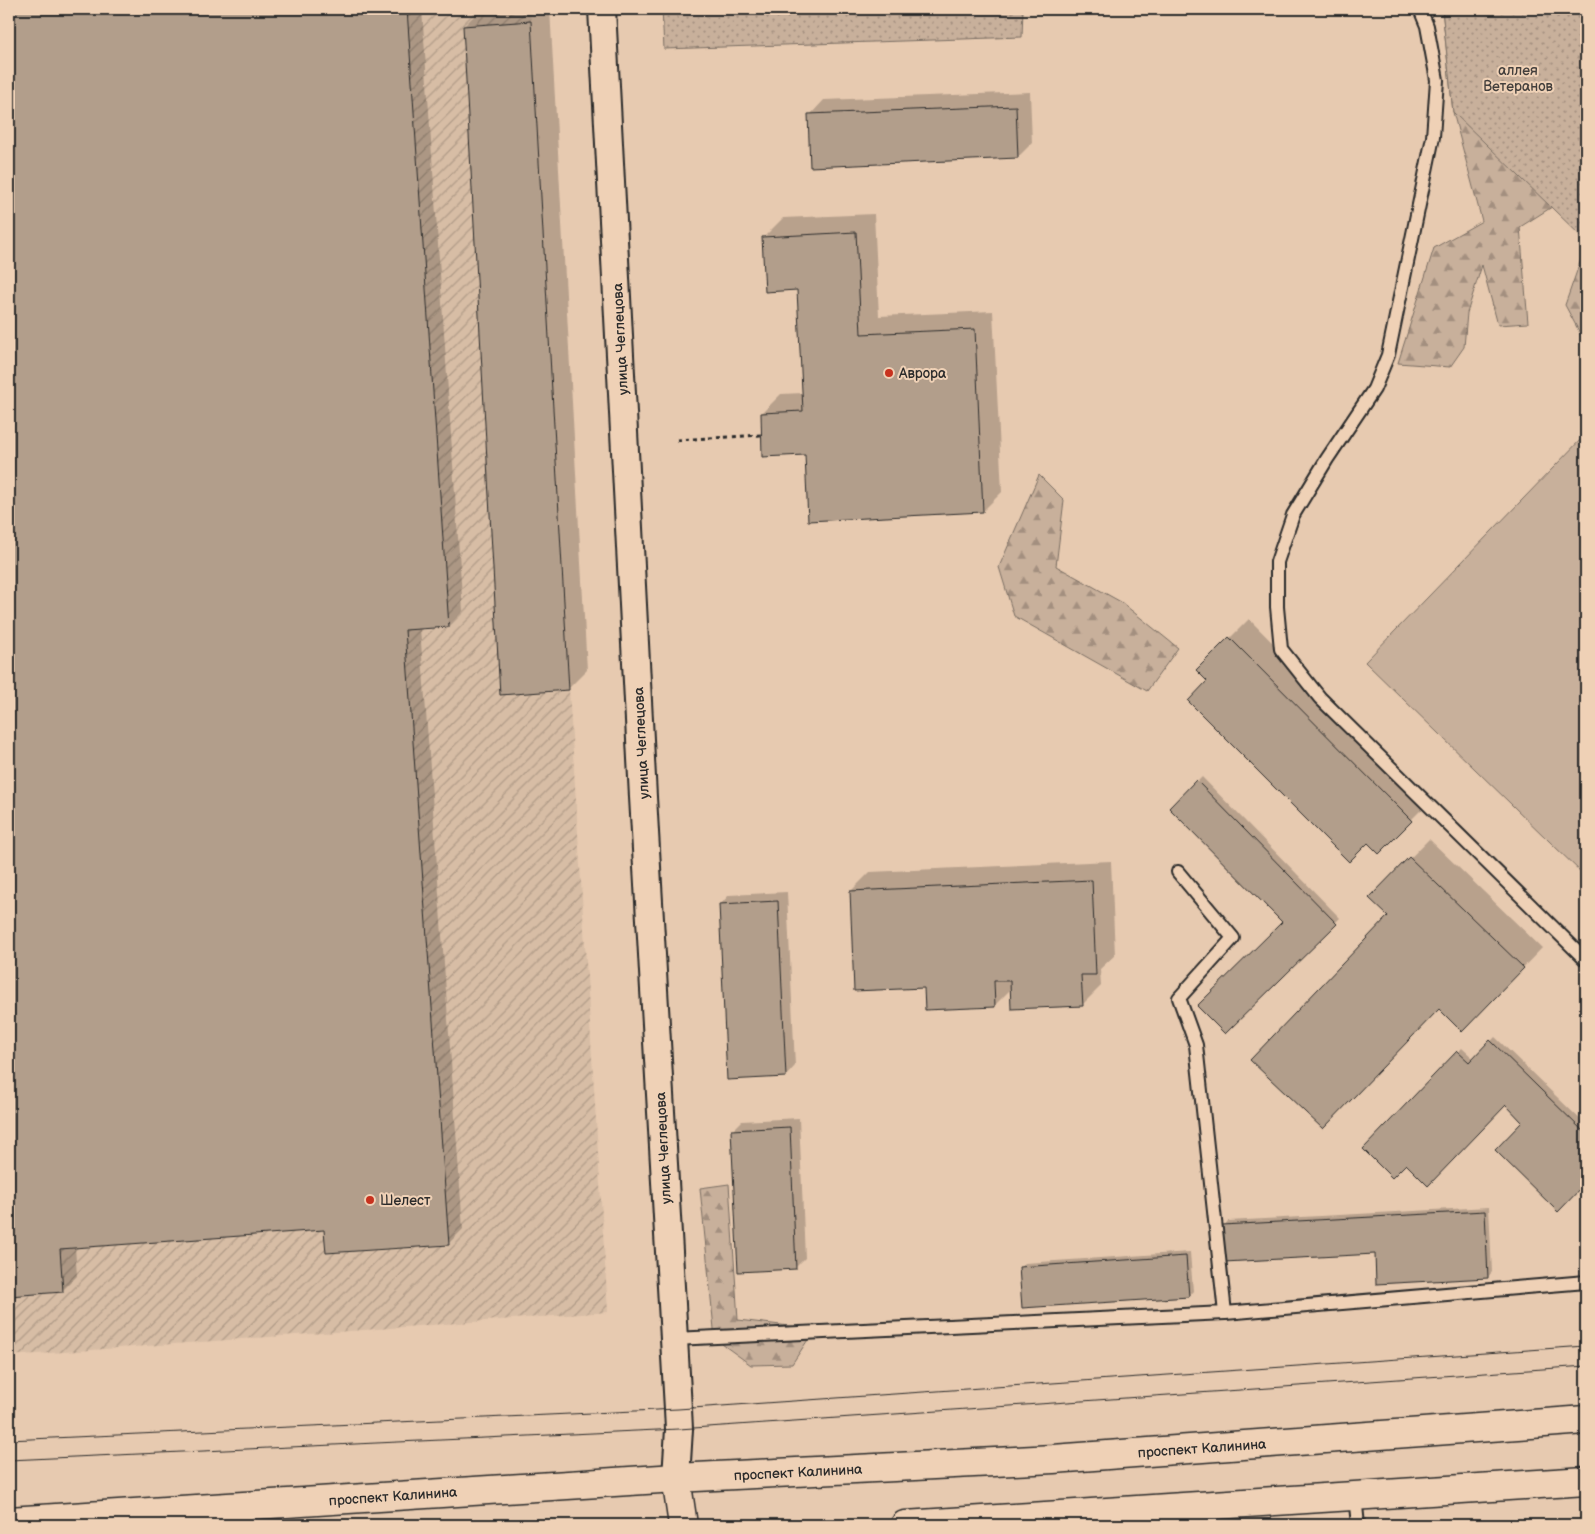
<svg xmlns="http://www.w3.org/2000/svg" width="1595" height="1534" font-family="'Balsamiq Sans',sans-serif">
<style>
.industrial{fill:url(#industrial-furrows)}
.grass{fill:#c8b09b;stroke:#7a6e63}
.forest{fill:url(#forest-firs);stroke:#7a6e63}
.park{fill:url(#park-dots);stroke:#7a6e63}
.shadow{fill:#0003}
.building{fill:#b29e8b;stroke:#2b2b2b}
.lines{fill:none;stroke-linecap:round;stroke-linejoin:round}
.service-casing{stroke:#2b2b2b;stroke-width:16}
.minor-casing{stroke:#2b2b2b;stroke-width:30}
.secondary-casing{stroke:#2b2b2b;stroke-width:31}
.path{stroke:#2b2b2b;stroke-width:3;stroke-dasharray:4 4;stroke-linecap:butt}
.service{stroke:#efd1b6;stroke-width:12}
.minor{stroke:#efd1b6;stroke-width:26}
.secondary{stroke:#efd1b6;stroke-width:28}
.tram{stroke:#2b2b2b;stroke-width:1}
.poi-dot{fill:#c8321e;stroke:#efd1b6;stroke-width:2}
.labels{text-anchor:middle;stroke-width:4;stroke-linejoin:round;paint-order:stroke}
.park-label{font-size:14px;fill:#433f3c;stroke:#efd1b6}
.street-label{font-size:14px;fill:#2b2b2b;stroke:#efd1b6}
.poi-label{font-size:14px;fill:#2b2b2b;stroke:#efd1b6;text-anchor:start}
</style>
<defs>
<pattern id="industrial-furrows" width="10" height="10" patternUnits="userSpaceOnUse" patternTransform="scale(1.25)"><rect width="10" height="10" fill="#d7bda5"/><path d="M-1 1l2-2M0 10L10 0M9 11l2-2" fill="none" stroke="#af9a87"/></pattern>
<pattern id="forest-firs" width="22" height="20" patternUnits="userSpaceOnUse" patternTransform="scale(1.25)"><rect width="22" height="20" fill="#c8b09b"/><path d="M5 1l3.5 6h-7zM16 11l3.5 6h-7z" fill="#a38f7f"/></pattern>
<pattern id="park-dots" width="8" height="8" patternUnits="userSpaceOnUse" patternTransform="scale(1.25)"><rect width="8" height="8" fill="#c8b09b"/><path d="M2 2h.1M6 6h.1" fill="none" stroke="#a38f7f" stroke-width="1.8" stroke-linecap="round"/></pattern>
</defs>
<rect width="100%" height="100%" fill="#e7cab0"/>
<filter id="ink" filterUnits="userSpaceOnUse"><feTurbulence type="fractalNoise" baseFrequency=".02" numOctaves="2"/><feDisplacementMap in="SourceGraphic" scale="10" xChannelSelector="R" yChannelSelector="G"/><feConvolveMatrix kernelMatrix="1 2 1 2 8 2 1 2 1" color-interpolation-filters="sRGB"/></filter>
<g filter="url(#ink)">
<path class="industrial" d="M9 9H530L569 690 608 1312 9 1356Z"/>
<path class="grass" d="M1586 434V877L1365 662Z"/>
<g class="forest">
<path d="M1442 9H1586V336L1582 337 1565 305 1585 248 1571 195 1520 227 1528 323 1498 325 1482 265 1467 313 1464 347 1450 367 1398 363 1434 248 1482 221 1453 112Z"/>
<path d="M1039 475 1064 500 1056 566 1121 602 1178 648 1147 691 1014 616 999 567Z"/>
<path d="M729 1184 738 1320 815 1329 792 1364 751 1365 715 1339 700 1188Z"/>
</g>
<g class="park">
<path d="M662 9H1023L1022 37 664 49Z"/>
<path d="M1442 9H1586V241L1453 112Z"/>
</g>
<g class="shadow">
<path d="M9 9H422L463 611 449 625 420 628 463 1229 448 1244 325 1228 75 1247 77 1276 62 1291 9 1295Z"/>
<path d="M481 9H550L587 670 568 689 464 26Z"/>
<path d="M1030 92 1032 143 1018 157 810 115 824 100Z"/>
<path d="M874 214 879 316 993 311 1002 492 983 511 806 454 762 413 781 394 803 393 798 289 764 237 783 218Z"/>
<path d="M1249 619 1430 801 1379 852 1198 670Z"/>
<path d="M1202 777 1340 918 1225 1032 1283 922 1171 808Z"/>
<path d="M1429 839 1542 948 1481 1011 1439 1007 1390 916 1371 898Z"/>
<path d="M1111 861 1115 955 1100 969 1101 986 1082 1005 1011 989 995 1005 851 891 870 872Z"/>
<path d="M787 892 795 1066 786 1076 720 905 729 895Z"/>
<path d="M1495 1037 1586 1125V1181L1558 1210 1524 1122 1506 1104 1406 1163 1364 1149 1462 1048 1474 1059Z"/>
<path d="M799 1118 805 1258 795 1268 733 1130 742 1121Z"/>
<path d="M1489 1207 1492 1272 1488 1277 1378 1282 1376 1253 1224 1226 1228 1221Z"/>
<path d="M1190 1252 1193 1291 1189 1296 1021 1267 1025 1263Z"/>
</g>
<g class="building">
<path d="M9 9H407L449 627 405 630 449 1245 326 1253 324 1230 60 1249 63 1292 9 1296Z"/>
<path d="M531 21 569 690 500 695 463 26Z"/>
<path d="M1016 106 1018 158 810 167 808 114Z"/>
<path d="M856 232 861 334 975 329 983 512 808 521 805 455 762 457 761 413 803 411 797 290 765 292 762 237Z"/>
<path d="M1229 637 1412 821 1379 854 1368 843 1349 862 1188 701 1207 681 1196 670Z"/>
<path d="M1196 780 1337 924 1225 1034 1197 1006 1282 922 1169 808Z"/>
<path d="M1409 857 1524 968 1462 1032 1439 1009 1323 1129 1250 1060 1388 916 1369 898Z"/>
<path d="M1092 880 1096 975H1081L1083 1006 1011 1009 1010 981H994L995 1007 925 1010 924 988 854 991 850 891Z"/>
<path d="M778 901 786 1077 727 1080 719 904Z"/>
<path d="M1490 1040 1586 1134V1183L1558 1212 1495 1150 1522 1122 1506 1105 1428 1186 1406 1164 1392 1178 1363 1149 1457 1051 1469 1062Z"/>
<path d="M790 1127 796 1269 738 1272 731 1130Z"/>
<path d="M1485 1211 1488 1278 1376 1284 1375 1254 1224 1262 1222 1225Z"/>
<path d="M1186 1256 1189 1297 1022 1308 1019 1267Z"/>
</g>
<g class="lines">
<g class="service-casing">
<g id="service">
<path d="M1420 9 1427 26 1437 80 1433 137 1388 355 1374 389 1327 459 1293 515 1277 562V607L1281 649 1320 698 1586 960"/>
<path d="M1225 1313 1586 1282"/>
<path d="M674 1339 1225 1313 1196 1045 1179 998 1233 938 1178 872"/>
<path d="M1355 1496 1358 1525"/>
</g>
</g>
<g class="minor-casing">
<path id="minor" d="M602 9 643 797 678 1409 679 1429 676 1478"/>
</g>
<g class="secondary-casing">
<g id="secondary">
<path d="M676 1478 683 1525"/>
<path d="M9 1521 676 1478 1053 1459 1586 1420"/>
<path d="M905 1525 1586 1481"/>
</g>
</g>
<path class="path" d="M677 440 761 435"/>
<use href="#service" class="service"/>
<use href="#minor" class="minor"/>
<use href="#secondary" class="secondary"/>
<g class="tram">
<path d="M9 1440 678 1409 1586 1346"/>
<path d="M9 1460 679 1429 1586 1366"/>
</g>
</g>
</g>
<g class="poi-dot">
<circle cx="889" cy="373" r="5"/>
<circle cx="370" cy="1200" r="5"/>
</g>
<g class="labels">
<g class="park-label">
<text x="1518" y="75">аллея<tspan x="1518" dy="16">Ветеранов</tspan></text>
</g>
<g class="street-label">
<text transform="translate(620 339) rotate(-93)" y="5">улица Чеглецова</text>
<text transform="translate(641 743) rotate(-93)" y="5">улица Чеглецова</text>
<text transform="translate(663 1148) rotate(-93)" y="5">улица Чеглецова</text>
<text transform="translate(1202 1448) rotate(-4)" y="5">проспект Калинина</text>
<text transform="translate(798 1472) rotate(-3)" y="5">проспект Калинина</text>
<text transform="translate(393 1496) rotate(-4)" y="5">проспект Калинина</text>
</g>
<g class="poi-label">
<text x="899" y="378">Аврора</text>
<text x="380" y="1205">Шелест</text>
</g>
</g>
<rect width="1595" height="1534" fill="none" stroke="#efd1b6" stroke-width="30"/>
<rect x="15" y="15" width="1565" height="1504" fill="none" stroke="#2b2b2b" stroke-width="2" filter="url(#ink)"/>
</svg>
